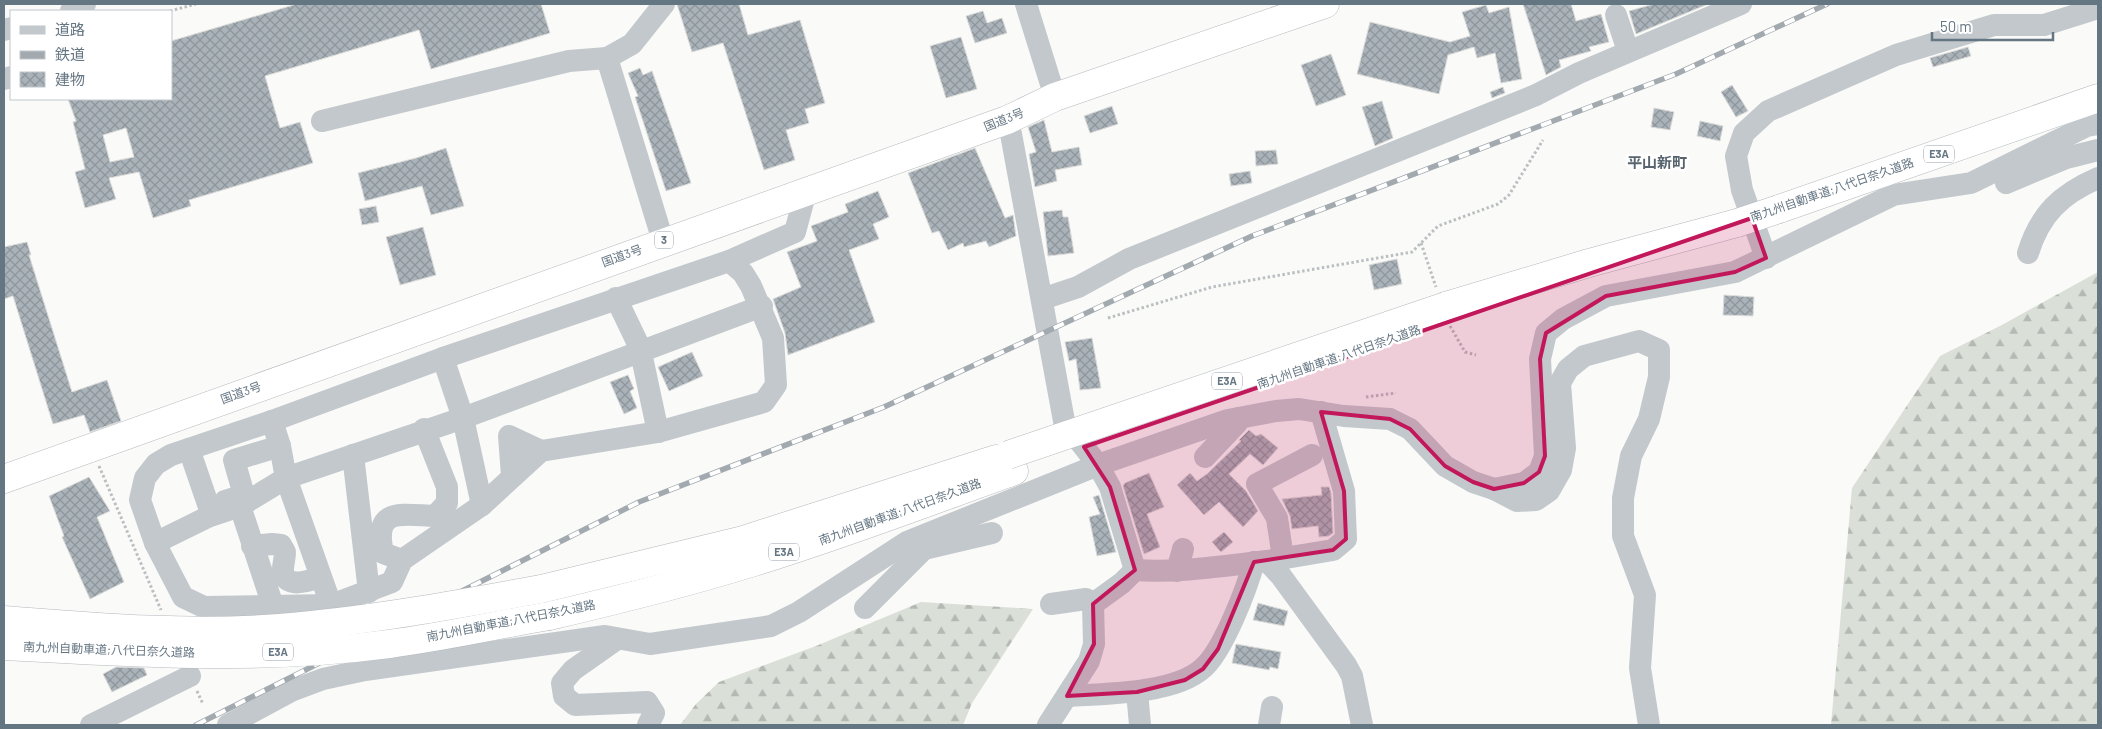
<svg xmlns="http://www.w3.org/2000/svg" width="2102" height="729" font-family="Barlow,'Noto Sans JP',sans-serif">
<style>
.forest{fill:url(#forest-firs)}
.building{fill:url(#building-cross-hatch);stroke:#dcdcda;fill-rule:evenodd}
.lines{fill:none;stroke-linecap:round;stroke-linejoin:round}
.highway-casing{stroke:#b4b9bd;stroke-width:29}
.path{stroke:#bbbfc2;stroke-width:3;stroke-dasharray:2.5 2.5;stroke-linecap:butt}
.minor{stroke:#c3c8cc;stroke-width:22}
.highway{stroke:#fff;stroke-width:28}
.rail-casing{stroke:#a2aab0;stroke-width:5.5}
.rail{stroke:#fff;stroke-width:4;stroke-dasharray:11;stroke-linecap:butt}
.highway-bridge-casing{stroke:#b4b9bd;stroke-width:29;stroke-linecap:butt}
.highway-bridge{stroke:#fff;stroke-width:28}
.marked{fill:#c2185b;fill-opacity:0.2;stroke:#c2185b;stroke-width:4;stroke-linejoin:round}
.labels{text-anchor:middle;stroke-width:5;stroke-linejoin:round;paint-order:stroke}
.shield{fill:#fff;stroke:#939fa8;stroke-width:1}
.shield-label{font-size:11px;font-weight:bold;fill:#657683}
.street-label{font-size:12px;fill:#657683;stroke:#fff}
.quarter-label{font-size:15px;font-weight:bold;fill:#57646e;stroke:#fff}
</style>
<defs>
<pattern id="forest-firs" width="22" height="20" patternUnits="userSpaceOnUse" patternTransform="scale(1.25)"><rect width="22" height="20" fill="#dadfd7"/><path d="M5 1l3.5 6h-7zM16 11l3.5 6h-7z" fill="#b4b9b4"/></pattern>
<pattern id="building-cross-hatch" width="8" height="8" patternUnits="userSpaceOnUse" patternTransform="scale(1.25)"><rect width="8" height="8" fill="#aab3b9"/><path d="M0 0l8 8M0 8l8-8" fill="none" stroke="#8e969c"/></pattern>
</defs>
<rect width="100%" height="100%" fill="#fafaf8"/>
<g class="forest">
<path d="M2098 272V725H1831L1852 488 1940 356 2000 326Z"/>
<path d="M921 602 1033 609 972 703 963 725H680L696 704 719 682 816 646Z"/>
</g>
<g class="building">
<path d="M297 4H541L550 33 431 69 419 30 265 76 280 128 300 122 313 163 189 200 191 206 153 218 139 172 109 178 116 199 85 208 75 172 85 169 73 122 76 121 68 99H171V41ZM126 128 134 157 110 162 103 135Z"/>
<path d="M677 4H739L748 35 800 20 825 103 805 109 809 123 786 130 795 160 764 170 723 43 692 52Z"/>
<path d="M1523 4H1571L1576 21 1601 14 1609 42 1589 47 1591 51 1559 60 1561 67 1546 75Z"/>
<path d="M1654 4H1708L1636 34 1629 11Z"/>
<path d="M1486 5 1489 13 1509 7 1522 79 1501 83 1495 53 1477 58 1474 47 1448 55 1439 94 1357 74 1370 22 1450 42 1470 36 1462 12Z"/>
<path d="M983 11 987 23 1002 18 1007 33 975 43 966 16Z"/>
<path d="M961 37 977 89 946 98 930 46Z"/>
<path d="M1968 47 1971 56 1933 67 1930 58Z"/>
<path d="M1331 54 1346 95 1316 106 1301 65Z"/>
<path d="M640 68 643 75 652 71 691 183 666 191 635 97 638 96 628 73Z"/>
<path d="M1732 85 1748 111 1736 117 1721 92Z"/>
<path d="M1503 87 1505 93 1492 98 1490 92Z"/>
<path d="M1382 101 1393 138 1375 146 1362 107Z"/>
<path d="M1112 106 1118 124 1090 133 1084 116Z"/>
<path d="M1654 108 1674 112 1670 130 1651 127Z"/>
<path d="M1044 120 1052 152 1079 147 1082 165 1055 170 1057 181 1035 187 1029 154 1036 152 1028 127Z"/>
<path d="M1700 121 1723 126 1720 141 1697 136Z"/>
<path d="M446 148 464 206 431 215 422 186 365 201 358 173 416 158Z"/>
<path d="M975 148 1005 218 1013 215 1016 236 989 247 986 241 964 247 963 243 948 250 939 231 932 233 908 173Z"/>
<path d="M1276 150 1278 164 1256 166 1255 151Z"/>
<path d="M1250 171 1252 183 1231 186 1229 174Z"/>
<path d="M878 191 889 217 873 224 879 239 849 250 875 322 788 355 785 333 773 299 801 287 787 252 817 241 811 226 848 212 845 204Z"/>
<path d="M376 206 379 222 362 225 359 209Z"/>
<path d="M1062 210 1063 217H1068L1074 253 1048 256 1043 212Z"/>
<path d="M423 227 436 275 400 285 386 237Z"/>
<path d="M27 242 31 255H29L72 392 107 380 121 421 90 432 84 415 53 424 13 296 4 299V247Z"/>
<path d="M1397 259 1402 284 1374 290 1369 265Z"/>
<path d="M1724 295 1754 297 1753 316 1723 315Z"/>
<path d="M1092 338 1101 388 1080 390 1076 359 1069 361 1065 342Z"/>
<path d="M692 352 703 376 669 391 658 367Z"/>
<path d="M628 375 634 389 630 391 637 408 624 414 610 382Z"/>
<path d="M1249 430 1256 436 1261 434 1278 448 1263 465 1250 454 1229 474 1246 491 1258 511 1243 527 1219 502 1204 515 1177 485 1190 473 1197 481 1207 474 1241 441 1239 440Z"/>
<path d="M1149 473 1164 507 1147 514 1160 547 1144 554 1123 486 1125 483Z"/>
<path d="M89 477 110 511 97 517 124 582 90 599 62 537 64 536 49 496Z"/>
<path d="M1321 487H1329L1331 493 1333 533 1329 536 1319 537 1318 526 1292 529 1290 516 1282 499 1322 495Z"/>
<path d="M1099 495 1116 552 1097 556 1089 517 1100 514 1093 497Z"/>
<path d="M1224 532 1233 542 1221 552 1212 542Z"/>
<path d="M1258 603 1288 611 1284 626 1253 620Z"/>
<path d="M1236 644 1281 652 1278 669 1270 667 1269 670 1232 663Z"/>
<path d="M116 667 144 668 147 675 112 692 103 674Z"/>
</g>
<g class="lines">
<g class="highway-casing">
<g id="highway">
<path d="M1779 209 2098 98"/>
<path d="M1446 306 1589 263 1737 223"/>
<path d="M4 479 1007 120 1055 97 1325 4"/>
<path d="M541 589 743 540 996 459"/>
<path d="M549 616C618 600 686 583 754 562 842 535 928 502 1014 471"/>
</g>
</g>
<g class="path">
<path d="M170 11 196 4"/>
<path d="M1421 243 1436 287"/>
<path d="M1108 318 1212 287 1412 252 1438 226 1498 204 1509 195 1543 140"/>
<path d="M1450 326 1465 352 1476 355"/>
<path d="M1366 397 1396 393"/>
<path d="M99 466 161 610"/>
<path d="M197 691 203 704"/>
</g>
<g class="minor">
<path d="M1026 4 1055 97"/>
<path d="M71 11 85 4"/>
<path d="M1616 15 1628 51"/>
<path d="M4 30 11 28"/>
<path d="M607 58 663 241"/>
<path d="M4 79 11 77"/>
<path d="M1007 120 1011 134 1064 421 1098 465 1110 487 1135 570"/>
<path d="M322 121 569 61 607 58 632 44 664 4"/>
<path d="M2006 183 2066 158 2098 150"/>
<path d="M2028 253C2040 214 2061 194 2098 178"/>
<path d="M1766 258 1742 190 1736 156 1744 133 1768 111 1896 55 1994 25H2044L2098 8"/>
<path d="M729 261 743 273 751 286 773 338 776 385 764 402 658 432 541 451 482 505 402 560 392 582 331 605 204 607 183 597 155 543 140 500 145 478 156 464 171 455 272 421 443 358 729 261 795 232 806 191"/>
<path d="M616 298 640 348 658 432"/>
<path d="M1042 299 1078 287 1129 259 1536 95 1579 73 1741 4"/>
<path d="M443 358 463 418 482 505"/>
<path d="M272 421 280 446 286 478 331 605"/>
<path d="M189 449 209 507 210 516"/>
<path d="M353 455 369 592"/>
<path d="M1205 457 1237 423 1239 418"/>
<path d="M512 476 509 436 541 451"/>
<path d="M1494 489 1524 483 1539 472 1545 456 1540 359 1546 333 1563 319 1606 296 1735 272 1893 195 1971 183 2087 126 2098 124"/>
<path d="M225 501 244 495 234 460 280 446"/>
<path d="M240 506 273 606"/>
<path d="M926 540 924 549 992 533"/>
<path d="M155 543 210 516 240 506 286 478 463 418 762 306"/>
<path d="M252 546 272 544 281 545 285 552C285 558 283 564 283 569 283 590 309 581 320 577"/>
<path d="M1283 558 1277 518 1257 484 1312 455"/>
<path d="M402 560 383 553C373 506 402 515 435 516L447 503V487L424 429"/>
<path d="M1267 561 1333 550 1346 539 1344 491 1321 412"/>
<path d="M1135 570C1179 573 1222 566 1267 561L1281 576 1346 665 1352 676 1362 725"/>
<path d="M1177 571 1183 549"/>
<path d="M1051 604 1086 599 1093 604"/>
<path d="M865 608 924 549"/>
<path d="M617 639 573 670 562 683 564 696 575 705 647 702 654 713 648 725"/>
<path d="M1137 692 1140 725"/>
<path d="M1067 696C1104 694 1175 694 1203 668 1223 651 1247 588 1254 562"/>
<path d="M91 725 190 676"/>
<path d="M228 725 291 691 323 679 365 670 605 636 650 644 771 626 799 612 907 542 1098 465 1228 420 1276 411 1299 409 1344 416 1390 419 1410 429 1445 466 1473 482 1494 489 1517 501 1536 500 1549 491 1561 470 1565 448 1560 383 1568 369 1584 356 1639 341 1659 350V377L1649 419 1631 456 1623 498V536L1645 595 1640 668 1649 725"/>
<path d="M1048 725 1089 661 1094 644 1093 604 1122 583 1135 570"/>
<path d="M1269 725 1272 707"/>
</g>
<use href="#highway" class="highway"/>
<g class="rail-casing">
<path id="rail" d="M196 725 639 502 884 407 1252 236 1676 74 1827 4"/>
</g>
<use href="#rail" class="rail"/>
<g class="highway-bridge-casing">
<g id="highway-bridge">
<path d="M1737 223 1779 209"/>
<path d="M1008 455 1446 306"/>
<path d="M4 620C95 627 188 635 279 628 367 621 454 605 541 589"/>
<path d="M4 646C132 653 261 661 389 644 442 637 496 625 549 616"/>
</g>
</g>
<use href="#highway-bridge" class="highway-bridge"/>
</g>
<path class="marked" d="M1752 218 1766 258 1735 272 1606 296 1546 333 1540 359 1545 456 1539 472 1524 483 1494 489 1473 482 1445 466 1410 429 1390 419 1321 412 1344 491 1346 539 1333 550 1254 562 1218 649 1203 669 1185 680 1137 692 1067 696 1094 644 1093 604 1135 570 1110 487 1084 447Z"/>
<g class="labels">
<g class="shield">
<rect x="1924" y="145.5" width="30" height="17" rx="4"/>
<rect x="655" y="231.5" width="18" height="17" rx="4"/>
<rect x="1212" y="372.5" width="30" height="17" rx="4"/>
<rect x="769" y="543.5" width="30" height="17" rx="4"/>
<rect x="263" y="643.5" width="30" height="17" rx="4"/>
</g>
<g class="shield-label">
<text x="1939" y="158">E3A</text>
<text x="664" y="244">3</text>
<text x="1227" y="385">E3A</text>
<text x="784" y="556">E3A</text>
<text x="278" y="656">E3A</text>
</g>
<g class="street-label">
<text transform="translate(1004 120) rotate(-22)" y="4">国道3号</text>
<text transform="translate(1832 190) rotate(-19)" y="4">南九州自動車道;八代日奈久道路</text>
<text transform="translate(622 256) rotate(-20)" y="4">国道3号</text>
<text transform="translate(1339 357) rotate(-19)" y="4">南九州自動車道;八代日奈久道路</text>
<text transform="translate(241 393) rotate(-20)" y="4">国道3号</text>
<text transform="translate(900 512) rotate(-20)" y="4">南九州自動車道;八代日奈久道路</text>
<text transform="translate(511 621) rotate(-11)" y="4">南九州自動車道;八代日奈久道路</text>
<text transform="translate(109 650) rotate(2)" y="4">南九州自動車道;八代日奈久道路</text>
</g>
<g class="quarter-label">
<text x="1657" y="168">平山新町</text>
</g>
</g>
<rect width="2102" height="729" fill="none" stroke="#657683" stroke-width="10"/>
<rect x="10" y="10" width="162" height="90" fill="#ffffff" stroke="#c1c8cd"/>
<rect x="20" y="26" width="25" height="8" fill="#c3c8cc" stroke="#c1c8cd"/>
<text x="55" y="35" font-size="15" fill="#657683">道路</text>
<rect x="20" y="51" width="25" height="8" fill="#a2aab0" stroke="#c1c8cd"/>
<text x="55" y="60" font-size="15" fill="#657683">鉄道</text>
<rect x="20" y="72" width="25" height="15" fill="url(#building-cross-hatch)" stroke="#c1c8cd"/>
<text x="55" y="85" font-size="15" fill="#657683">建物</text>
<path d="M1932 32v8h121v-8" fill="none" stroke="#657683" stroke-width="2.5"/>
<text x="1940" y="32" font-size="15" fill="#657683" stroke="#ffffff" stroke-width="4" paint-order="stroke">50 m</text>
</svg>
